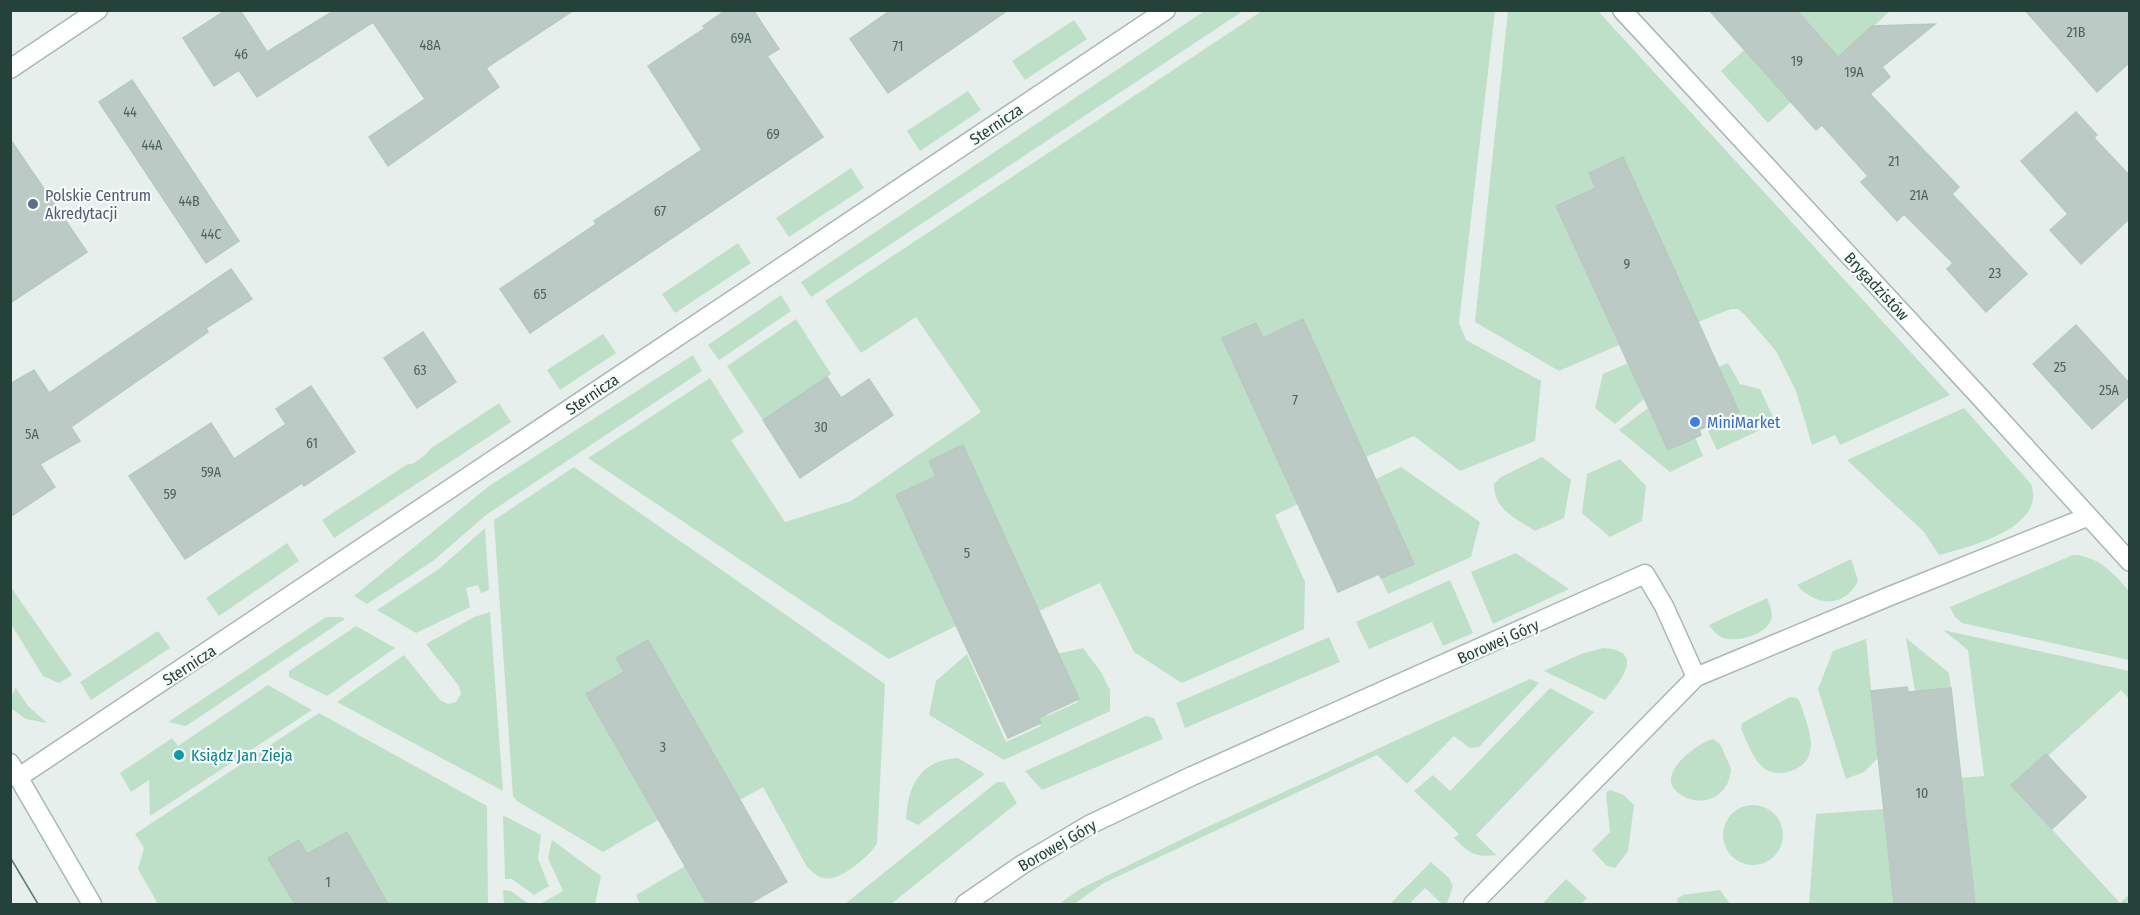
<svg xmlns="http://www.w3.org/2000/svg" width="2140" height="915" font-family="'Fira Sans Condensed',sans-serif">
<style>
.green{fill:#bfe0c8}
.building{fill:#bbcac4;stroke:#b8c9c2;stroke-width:1.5}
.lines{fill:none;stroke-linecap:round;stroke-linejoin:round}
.street-casing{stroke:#a8b8b2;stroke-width:21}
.secondary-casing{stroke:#a4bbb3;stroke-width:21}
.street{stroke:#fff;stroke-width:18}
.secondary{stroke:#fff;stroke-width:18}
.tram{stroke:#5f7d75;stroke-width:1.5}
.service-dot{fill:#5c6f8a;stroke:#f7fbf9;stroke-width:2}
.shop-dot{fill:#3f7fe0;stroke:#f7fbf9;stroke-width:2}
.culture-dot{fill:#0f9aa8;stroke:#f7fbf9;stroke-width:2}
.labels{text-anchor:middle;stroke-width:4.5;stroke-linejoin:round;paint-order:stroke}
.number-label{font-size:14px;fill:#4a645c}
.street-label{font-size:16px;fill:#24423a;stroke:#f7fbf9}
.service-label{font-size:16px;fill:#4e5e75;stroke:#f7fbf9;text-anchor:start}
.shop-label{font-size:16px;fill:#366cbe;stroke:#f7fbf9;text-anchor:start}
.culture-label{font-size:16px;fill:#0d838f;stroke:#f7fbf9;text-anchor:start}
</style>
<rect width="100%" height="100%" fill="#e6efeb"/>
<g class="green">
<path d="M1206 10 1243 11 811 297 801 282Z"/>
<path d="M1262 11H1495L1459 323 1466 340 1541 381 1535 441 1460 471 1414 436 1366 457 1303 319 1270 334 1265 343 1256 323 1223 338 1298 504 1275 515 1305 582 1304 629 1182 683 1134 652 1100 583 1039 611 929 461 938 481 929 480 896 495 956 626 889 659 588 458 710 378 744 432 731 440 785 522 851 501 981 412 916 317 861 353 825 301Z"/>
<path d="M1508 11H1598L1950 395 1840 445 1835 435 1812 445 1796 391 1776 351 1745 315 1738 309H1731L1698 322 1623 158 1599 193 1589 191 1556 207 1619 345 1559 371 1475 322Z"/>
<path d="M1787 11H1890L1768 123 1721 71Z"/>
<path d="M1074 20 1087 39 1025 80 1012 61Z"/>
<path d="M968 91 981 110 920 151 907 131Z"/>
<path d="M851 168 864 188 789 237 776 218Z"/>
<path d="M738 243 751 263 675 313 662 294Z"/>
<path d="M781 295 791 311 719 360 708 345Z"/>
<path d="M796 319 831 374 763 420 727 366Z"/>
<path d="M603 334 616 353 560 390 547 370Z"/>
<path d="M693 355 702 371 486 515 433 561 367 604 354 596 489 486Z"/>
<path d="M1628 363 1644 399 1615 424 1595 408 1603 374Z"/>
<path d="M1728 363 1740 384 1760 389 1774 419 1773 424 1717 450 1706 427 1739 412 1719 367Z"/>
<path d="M499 403 511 422 334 538 322 520 406 465 414 463 424 456 430 449Z"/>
<path d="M1648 408 1668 450 1695 437 1703 456 1670 472 1619 430Z"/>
<path d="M1964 408 2031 484C2047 528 1969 547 1939 555L1924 532 1847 460Z"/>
<path d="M1542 457 1571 480 1564 518 1535 531C1515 518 1494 510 1494 484L1501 477Z"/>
<path d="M1620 459 1646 486 1642 521 1610 537 1582 513 1587 474Z"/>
<path d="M574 467 885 684 877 843C871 855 845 876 832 878 821 880 814 874 807 867L763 787 740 800 648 640 617 658 627 677H617L586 695 658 820 603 852 517 801 513 796 494 520Z"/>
<path d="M1401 467 1480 522 1471 557 1388 594 1381 578 1414 563 1376 479Z"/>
<path d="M485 528 489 590 481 593 478 585 466 588 470 607 416 633 377 610 439 569Z"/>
<path d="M287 543 299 561 219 616 206 598Z"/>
<path d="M1516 553 1569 589 1493 624 1471 572Z"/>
<path d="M2073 555C2099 556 2113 573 2129 591V660L1962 623 1955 617 1950 607Z"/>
<path d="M1851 559 1858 581C1844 609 1815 606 1797 585Z"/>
<path d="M1450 580 1473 633 1443 646 1432 622 1369 649 1356 622Z"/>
<path d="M10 586 72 675 59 683 43 676 11 624Z"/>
<path d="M1767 598C1769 604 1772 610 1772 616 1770 634 1738 643 1723 638 1718 636 1712 630 1709 625Z"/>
<path d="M490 612 503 791 337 702 404 655 440 700 448 704 456 702 461 694 459 686 426 644 474 617Z"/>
<path d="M326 617H341L345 619 186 726 168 722Z"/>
<path d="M356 626 395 648 327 696 289 677V671Z"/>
<path d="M1943 630 2129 671V699L2121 690 2048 756 2046 754 2011 785 2120 903 2129 895V901L2125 904H1975L1961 778 1984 776 1968 650Z"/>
<path d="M158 631 170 648 91 700 80 682Z"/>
<path d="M1329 637 1340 662 1185 728 1176 703Z"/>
<path d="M1906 638 1949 673 1951 688 1915 691Z"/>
<path d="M1866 639 1878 758 1864 772 1846 779 1818 689 1833 651Z"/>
<path d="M1083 648 1101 672 1110 690V711L1004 760 929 715 936 681 967 654 1006 742 1041 726 1036 716 1044 712 1047 716 1078 702 1057 654Z"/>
<path d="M1603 648C1646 650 1621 681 1605 700L1544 671 1581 654Z"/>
<path d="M1530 679 1539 683 1479 747 1470 748 1454 736 1407 784 1377 755 1104 883 1074 904H1059L1080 889 1207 827Z"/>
<path d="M268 685 312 710 150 816 149 780 131 792 120 773 172 738 178 746Z"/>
<path d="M15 687 28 706 47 723 26 719 12 709 11 695 15 691Z"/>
<path d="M1550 688 1594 712 1476 835 1496 855C1474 858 1470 853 1454 838L1459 834 1414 791 1433 775 1450 791Z"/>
<path d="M1790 697 1797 698 1800 702C1804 717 1814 737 1810 752 1808 762 1800 768 1791 771 1759 781 1752 752 1741 729L1742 723Z"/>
<path d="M319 713 487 806 488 904H388L346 833 315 850 310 859 299 840 268 858 295 904H158L138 869 144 848 135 834Z"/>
<path d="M1146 716 1154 718 1163 739 1042 790 1025 771Z"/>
<path d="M1713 739C1721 744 1723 749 1726 758 1728 761 1731 767 1731 771 1731 773 1729 778 1729 780 1720 803 1694 807 1676 791 1657 773 1697 743 1713 739Z"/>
<path d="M958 758 985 774 918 825 906 819C908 784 921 760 958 758Z"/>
<path d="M997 782H1004L1017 803 891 904H845Z"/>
<path d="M1610 790 1624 795 1634 805 1628 851 1615 868 1607 866 1592 850 1610 832 1606 793Z"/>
<circle cx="1753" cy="835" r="30"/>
<path d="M1884 809 1894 904H1809L1816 814Z"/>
<path d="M503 815 541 835 538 859 549 886 534 895 512 879H505Z"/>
<path d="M552 840 601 876 595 904H540L563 891 548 858Z"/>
<path d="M1431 862 1449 878 1453 886 1447 903 1442 904 1425 888 1409 904H1390Z"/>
<path d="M685 866 707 904H640L636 895Z"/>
<path d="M1566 879 1587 898 1581 904H1542Z"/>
<path d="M503 890 511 891 529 904H504Z"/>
<path d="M1720 890 1730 904H1678L1677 899 1683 895Z"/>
</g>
<g class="building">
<path d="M226 10H240L267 52 335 10H574L486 68 499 87 388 166 369 137 425 99 373 22 257 97 239 70 214 86 183 38Z"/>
<path d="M726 10H753L779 49 767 56 823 137 530 333 500 289 596 224 594 221 702 150 648 66 705 28 703 26Z"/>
<path d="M891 10H1008L888 93 850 39Z"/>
<path d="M1709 10H1796L1838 57 1872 26 1935 24 1882 67 1890 77 1870 94 1959 187 1952 194 2027 274 1986 312 1947 269 1953 263 1904 214 1897 221 1861 182 1868 176 1822 125 1816 130Z"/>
<path d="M2025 10H2130V62L2097 92Z"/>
<path d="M132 80 239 241 206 263 99 102Z"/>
<path d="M2076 112 2097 135 2094 138 2130 176V218L2081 264 2050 230 2068 214 2021 161Z"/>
<path d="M10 139 87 252 10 303Z"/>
<path d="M1623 157 1739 412 1699 430 1701 435 1668 450 1556 206 1596 188 1589 173Z"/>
<path d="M231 269 252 299 206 328 208 332 71 427 80 441 40 464 55 487 10 517V384L34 370 49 393Z"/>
<path d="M1303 319 1414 564 1381 578 1379 574 1338 592 1222 338 1256 323 1263 338Z"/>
<path d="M2076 325 2130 384V395L2092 429 2033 364Z"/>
<path d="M423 332 456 382 417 408 384 358Z"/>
<path d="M827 377 841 398 869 379 893 415 800 478 763 420Z"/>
<path d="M311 386 355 452 304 486 302 483 185 559 129 476 211 423 234 459 286 424 276 409Z"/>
<path d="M963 445 1079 699 1038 718 1041 723 1008 738 896 495 936 476 929 461Z"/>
<path d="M648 640 787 882 749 904H707L586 694 624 672 616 658Z"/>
<path d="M1907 687 1908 692 1951 688 1975 904H1894L1871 691Z"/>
<path d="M2046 754 2086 797 2052 829 2011 785Z"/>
<path d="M347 832 388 904H295L268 858 299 840 307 854Z"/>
</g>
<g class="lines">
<g class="street-casing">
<g id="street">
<path d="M1622 10 1979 396 2130 562"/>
<path d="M10 69 98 10"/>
<path d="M19 777 1166 10"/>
<path d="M965 904 1023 864 1089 825 1192 776 1645 574 1664 606 1696 677"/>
<path d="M1473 904 1696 677 1890 596 2087 517"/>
</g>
</g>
<g class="secondary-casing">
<path id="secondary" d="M10 763 92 904"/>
</g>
<use href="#street" class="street"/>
<use href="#secondary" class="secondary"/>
<path class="tram" d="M10 857 38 904"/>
</g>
<circle class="service-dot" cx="33" cy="204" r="6"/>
<circle class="shop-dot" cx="1695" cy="422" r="6"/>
<circle class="culture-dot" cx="179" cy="755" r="6"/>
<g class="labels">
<g class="number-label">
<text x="2076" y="37">21B</text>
<text x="741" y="43">69A</text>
<text x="430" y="50">48A</text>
<text x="898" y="51">71</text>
<text x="241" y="59">46</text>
<text x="1797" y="66">19</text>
<text x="1854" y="77">19A</text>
<text x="130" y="117">44</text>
<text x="773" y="139">69</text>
<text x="152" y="150">44A</text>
<text x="1894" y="166">21</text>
<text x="1919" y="200">21A</text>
<text x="189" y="206">44B</text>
<text x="660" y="216">67</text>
<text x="211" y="239">44C</text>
<text x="1627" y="269">9</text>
<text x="1995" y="278">23</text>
<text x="540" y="299">65</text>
<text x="2060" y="372">25</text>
<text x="420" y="375">63</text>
<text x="2109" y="395">25A</text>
<text x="1295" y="405">7</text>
<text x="821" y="432">30</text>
<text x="32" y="439">5A</text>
<text x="312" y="448">61</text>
<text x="211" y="477">59A</text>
<text x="170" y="499">59</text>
<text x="967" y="558">5</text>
<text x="663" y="752">3</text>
<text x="1922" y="798">10</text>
<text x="328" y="887">1</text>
</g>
<g class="street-label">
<text transform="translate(996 124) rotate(-34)" y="6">Sternicza</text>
<text transform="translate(1877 286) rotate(47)" y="6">Brygadzistów</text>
<text transform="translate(592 394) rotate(-34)" y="6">Sternicza</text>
<text transform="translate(1498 641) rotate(-24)" y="6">Borowej Góry</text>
<text transform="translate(189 665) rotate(-33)" y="6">Sternicza</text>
<text transform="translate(1057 845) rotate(-30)" y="6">Borowej Góry</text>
</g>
<g class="service-label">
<text x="45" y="201">Polskie Centrum<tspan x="45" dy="18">Akredytacji</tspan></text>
</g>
<g class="shop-label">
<text x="1707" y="428">MiniMarket</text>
</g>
<g class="culture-label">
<text x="191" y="761">Ksiądz Jan Zieja</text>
</g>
</g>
<rect width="2140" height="915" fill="none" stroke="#24423a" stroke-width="24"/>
</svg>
